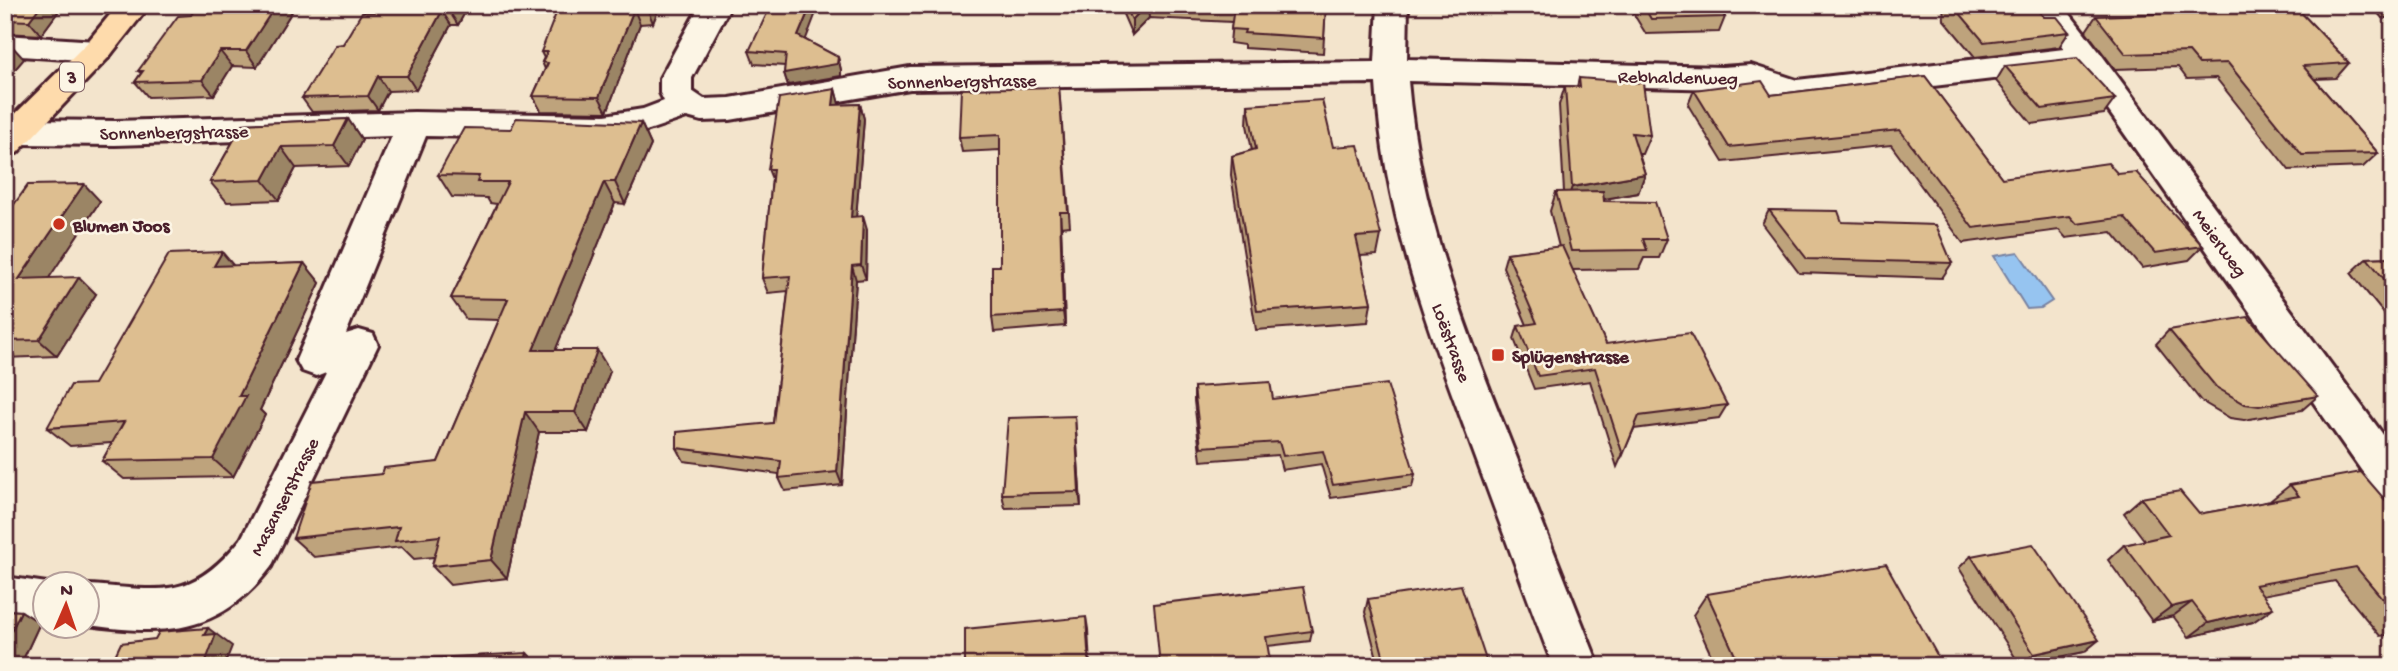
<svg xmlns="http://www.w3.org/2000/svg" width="2398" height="671" font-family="'Gochi Hand',sans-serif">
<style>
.water{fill:#96c4f0;stroke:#7882a1;stroke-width:2}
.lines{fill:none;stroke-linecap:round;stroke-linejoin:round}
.minor-casing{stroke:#4a1f2b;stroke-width:6}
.primary-casing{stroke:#4a1f2b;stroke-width:6}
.minor{fill:#fcf5e5;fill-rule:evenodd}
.primary{fill:#fedbac;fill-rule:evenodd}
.wall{fill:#bea37c;stroke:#4a1f2b;stroke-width:2}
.shaded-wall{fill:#9b8565;stroke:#4a1f2b;stroke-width:2}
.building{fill:#ddbe90;stroke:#4a1f2b;stroke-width:2}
.poi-dot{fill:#c8321e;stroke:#fcf5e5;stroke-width:2.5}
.labels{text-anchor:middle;stroke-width:5;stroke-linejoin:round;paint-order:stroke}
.shield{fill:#fcf5e5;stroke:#7f5f63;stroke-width:2}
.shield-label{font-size:18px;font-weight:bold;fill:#4a1f2b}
.street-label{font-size:19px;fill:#4a1f2b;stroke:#fcf5e5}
.poi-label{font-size:19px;font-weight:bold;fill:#4a1f2b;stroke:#fcf5e5;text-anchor:start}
</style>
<rect width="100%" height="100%" fill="#f3e4cc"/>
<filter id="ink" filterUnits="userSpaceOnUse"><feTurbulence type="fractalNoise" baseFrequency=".0143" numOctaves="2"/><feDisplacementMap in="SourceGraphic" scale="14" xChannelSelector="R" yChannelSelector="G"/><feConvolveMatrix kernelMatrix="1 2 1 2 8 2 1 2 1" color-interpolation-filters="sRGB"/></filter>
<g filter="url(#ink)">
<path class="water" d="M2018 252 2052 301 2041 308 2027 309 1994 256Z"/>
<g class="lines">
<g class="minor-casing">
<g id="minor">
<path d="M700 5H731L692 78V91L704 99 730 98 910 67 1375 62 1378 5H1408L1407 59 1722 67 1751 65 1797 80 2064 49 2031 5H2063L2098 50 2393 448V499L2378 494 2079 69 1797 102 1760 94 1747 87 1722 89 1408 81C1419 209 1462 320 1509 438 1539 514 1569 590 1599 666H1553C1524 589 1496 513 1468 437 1425 322 1383 207 1376 83L910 89 730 120 702 121 687 117 646 131 605 139 426 136 346 334 359 330 373 334 378 345 271 567C220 634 167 636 88 625V585C161 589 189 603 241 539L326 372 316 376 302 371 296 360 392 136 115 145 19 144 7 140V124L19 120 115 121 414 112 605 115 643 109 664 101 660 93V78Z"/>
<path d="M5 35 97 41 108 44 113 51 108 58 97 61 5 55Z"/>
<path d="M5 577 54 584H46V621L5 617Z"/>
</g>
</g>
<g class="primary-casing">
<path id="primary" d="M118 5H150L108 58 17 153 5 157V124L86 44Z"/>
</g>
<use href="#minor" class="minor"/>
<use href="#primary" class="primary"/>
</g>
<g class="wall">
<path d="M5 5H63L41 35 5 33Z"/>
<path d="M198 5H296L257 67 232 66 214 95 148 97 135 82 141 73 138 71 191 15Z"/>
<path d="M378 5H469L458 25H451L416 90 388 91 378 110 312 112 302 98 343 44 374 12Z"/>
<path d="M570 5H660L653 23 640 24 607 112 541 111 533 96 545 69 542 62 544 58 541 52Z"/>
<path d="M1119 5H1326L1323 53 1244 48V45L1230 43 1232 22 1149 18 1132 35Z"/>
<path d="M1628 5H1719L1725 17 1719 32 1646 34Z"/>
<path d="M1943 5H2032L2044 17 2069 32 2059 47 1975 57 1944 20Z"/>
<path d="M2204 5H2294L2349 63 2336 78 2314 79 2378 153 2363 167 2289 170 2216 78 2187 79 2178 67 2115 69 2086 31 2096 16 2210 12Z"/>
<path d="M2371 5H2393V18H2382Z"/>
<path d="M805 40 838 57 841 70V76L788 85 784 73 785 66 754 64 749 51Z"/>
<path d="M2005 66 2115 99 2104 114 2032 124 1996 81Z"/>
<path d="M1925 76 2002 178 2118 174 2203 246 2189 260 2142 268 2112 232 2066 238 2059 230 1963 243 1891 145 1723 162 1688 105 1694 90 1771 95Z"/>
<path d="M1579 78 1650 135 1642 154H1639L1645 174 1638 193 1604 199V201L1667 239 1659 258H1644L1639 269 1572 270 1606 344 1727 405 1719 418 1634 429 1617 467 1590 381 1534 389 1514 339 1518 326 1527 325 1503 267 1507 253 1559 247 1550 211 1556 192H1564L1559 105 1565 86 1577 87Z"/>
<path d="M1059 87 1070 226 1061 227 1065 326 994 332 992 317 1000 266V150L962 152 959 137Z"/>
<path d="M835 89 839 105 860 104 864 119 856 216 867 230 866 279 856 280 842 485 785 491 779 478V474L684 461 677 448 773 423 788 291 768 293 762 278 772 179 768 169Z"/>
<path d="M1248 105 1333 147 1381 235 1377 255 1360 256 1371 303 1368 322 1256 330 1231 175 1232 156 1252 150 1247 125Z"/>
<path d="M348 119 362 140 349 166 296 168 279 200 227 202 210 182 243 124Z"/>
<path d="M641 123 651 145 625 204 615 203 555 350 610 371 588 432H539L507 578 450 585 432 566 434 557 414 559 402 547 314 557 293 538 382 474 438 462 499 320 466 319 451 298 497 204 490 203 487 198 452 197 438 175 511 129Z"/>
<path d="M100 201 48 278 96 294 57 356 5 358V217Z"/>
<path d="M1769 210 1842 222 1952 263 1942 278 1799 273 1762 224Z"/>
<path d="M2393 257V320H2389L2351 273 2367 258Z"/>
<path d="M304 263 320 283 260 410 265 415 233 477 124 479 102 461 112 443 70 446 47 428 94 384 234 266Z"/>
<path d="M2169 330 2318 396 2302 410 2244 420 2230 418 2201 401 2156 344Z"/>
<path d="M1194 387 1273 399 1415 474 1412 487 1331 498 1321 464 1282 470 1278 455 1201 461 1194 401Z"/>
<path d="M1076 430 1081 506 1005 508 1002 494Z"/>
<path d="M2290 485 2393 509V634L2380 636 2335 581 2262 595 2253 622 2189 637 2173 616 2152 621 2108 560 2124 545 2145 541 2124 513 2141 498 2199 514 2272 501 2271 500Z"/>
<path d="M1971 556 2084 652 2020 665 1959 568Z"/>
<path d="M1707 594 1941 662 1937 666H1716L1693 615Z"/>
<path d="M1368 599 1488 666H1379L1365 612Z"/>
<path d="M5 610 21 611 40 623 20 666H5Z"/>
<path d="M1154 614 1312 631 1310 641 1268 646Z"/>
</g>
<g class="shaded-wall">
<path d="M41 5H63L41 35 29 21Z"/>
<path d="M276 5H296L257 67 246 51Z"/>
<path d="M452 5H469L458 25 449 11Z"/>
<path d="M648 5H660L653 23 647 8Z"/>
<path d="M811 5H819L802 49 798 36Z"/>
<path d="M1146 5H1148L1149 18 1132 35V20Z"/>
<path d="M634 9 640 24 607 112 599 97Z"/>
<path d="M442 11 451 25 416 90 407 76Z"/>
<path d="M11 45 24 59 5 81V51Z"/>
<path d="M220 51 232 66 214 95 202 80Z"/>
<path d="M838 57 841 70V76L788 85 784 73Z"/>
<path d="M378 76 388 91 378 110 368 96Z"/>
<path d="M835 89 839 104 838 120 833 105Z"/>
<path d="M860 104 864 119 855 231 851 217Z"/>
<path d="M348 119 362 140 349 166 334 146Z"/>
<path d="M641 123 651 145 625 204 615 182Z"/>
<path d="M281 147 296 168 279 200 263 180Z"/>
<path d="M1645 174 1638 193 1565 206 1572 187Z"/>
<path d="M604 182 615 203 547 371 533 350Z"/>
<path d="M84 184 100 201 37 296 19 279Z"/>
<path d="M1060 212 1061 227 1065 326 1063 312Z"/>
<path d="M863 216 867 230 866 279 861 265Z"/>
<path d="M222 252 239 272 214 266Z"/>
<path d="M304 263 320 283 260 410 265 415 233 477 213 459 239 396Z"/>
<path d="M852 266 856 280 842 485 837 472Z"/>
<path d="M79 277 96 294 57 356 39 340Z"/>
<path d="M597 350 610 371 588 432 575 412Z"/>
<path d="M525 412 539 432 507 578 491 560Z"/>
<path d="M1075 416 1076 430 1081 506 1079 492Z"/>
<path d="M2192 602 2173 616 2152 621 2171 607Z"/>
<path d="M2273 608 2253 622 2189 637 2208 623Z"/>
<path d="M21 611 40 623 20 666H17L5 659V644Z"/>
<path d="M1086 617 1088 629 1090 666H1089Z"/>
<path d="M208 628 232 646 224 666H204V635Z"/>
<path d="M2099 640 2084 652 2020 665 2034 654Z"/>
<path d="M527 653 538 664V666H524Z"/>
</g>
<g class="building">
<path d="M5 5H41L29 21 5 20Z"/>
<path d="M198 5H276L246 51H220L202 80 135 82 143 71H138L178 16 191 15Z"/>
<path d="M378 5H452L449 11H442L407 76H378L368 96 302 98 335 45 343 44 362 12H374Z"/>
<path d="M570 5H648L647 8 634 9 599 97 533 96 548 63 542 62 547 52H541L557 11 568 10Z"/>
<path d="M771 5H811L798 36 838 57 837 64 784 73 786 54 749 51Z"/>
<path d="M1125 5H1146L1132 20Z"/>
<path d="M1193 5H1326L1324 38 1244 33 1245 30 1231 29 1234 7Z"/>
<path d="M1643 5H1719L1725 17 1651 19Z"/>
<path d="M1953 5H2032L2044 17H2057L2069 32 1984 42Z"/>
<path d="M2228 5H2294L2349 63 2303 66 2378 153 2302 155 2228 63 2199 64 2189 52 2126 54 2096 16 2233 11Z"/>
<path d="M5 44 11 45 5 51Z"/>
<path d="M2077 58 2115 99 2042 109 2005 66Z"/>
<path d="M1925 76 2002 178 2108 163 2118 174 2136 172 2203 246 2155 253 2124 217 2077 224 2070 216 1973 228 1900 130 1729 147 1694 90 1762 81 1771 95Z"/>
<path d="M1579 78 1643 83 1650 135 1632 133 1645 174 1572 187 1565 86 1580 87Z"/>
<path d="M1059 87 1068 212H1060L1063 312 992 317V266H1000V135L959 137 961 89Z"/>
<path d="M835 89 833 105 860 104 851 217 863 216 861 265 852 266 837 472 779 478 781 461 677 448V432L773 423 790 276 762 278 773 169H768L779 98Z"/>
<path d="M1322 100 1333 147 1358 145 1381 235 1356 237 1371 303 1257 311 1232 156 1256 149 1248 105Z"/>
<path d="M516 118 641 123 615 182H604L533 350H597L575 412H525L491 560 432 566 440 536 395 541 399 527 293 538 312 481 382 474 384 468 438 462 508 299 451 298 508 182H477L479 176 438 175 464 128 511 129Z"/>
<path d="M348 119 334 146 281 147 263 180 210 182 243 124Z"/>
<path d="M84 184 19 279 79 277 39 340 5 341V217L28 185Z"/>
<path d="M1603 191 1604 201 1655 202 1667 239H1643L1647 250 1571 251 1556 192Z"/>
<path d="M1769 210 1838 211 1842 222 1936 225 1952 263 1807 259Z"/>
<path d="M1562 246 1606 344 1690 333 1727 405 1639 416 1623 455 1595 368 1538 376 1518 326 1537 323 1507 253Z"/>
<path d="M222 252 214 266 304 263 239 396H246L213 459 102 461 124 422 47 428 71 385 94 384 169 254Z"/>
<path d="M2393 257V290L2367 258Z"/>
<path d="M2248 317 2318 396 2259 406 2245 404 2216 387 2169 330Z"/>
<path d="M1270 382 1273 399 1387 384 1415 474 1333 485 1323 451 1283 456 1279 442 1201 447 1194 387Z"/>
<path d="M1075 416 1079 492 1002 494 1008 418Z"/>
<path d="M2361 472 2393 509V611L2356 567 2255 585 2273 608 2208 623 2192 602 2171 607 2124 545 2169 535 2141 498 2180 491 2199 514 2299 496 2290 485Z"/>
<path d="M2033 544 2099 640 2034 654 1971 556Z"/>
<path d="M1886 564 1941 662 1921 666H1740L1707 594Z"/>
<path d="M1461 585 1488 666H1386L1368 599Z"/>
<path d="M1303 587 1312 631 1266 637 1271 666H1160L1154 604Z"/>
<path d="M5 610 21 611 5 644Z"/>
<path d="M1086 617 1089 666H965V629Z"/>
<path d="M208 628 204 635 216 634 204 666H110L121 643 155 639 159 632Z"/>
<path d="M527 653 524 666H413L415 659Z"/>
<path d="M838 664V666H816Z"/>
</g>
</g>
<g class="poi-dot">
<circle cx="59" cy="224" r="7"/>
<rect x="1491" y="348" width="14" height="14" rx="3.5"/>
</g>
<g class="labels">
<rect class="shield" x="60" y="62.5" width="24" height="29" rx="5"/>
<g class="shield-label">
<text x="72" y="83">3</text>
</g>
<g class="street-label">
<text transform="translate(1678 76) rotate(1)" y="7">Rebhaldenweg</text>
<text transform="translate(962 80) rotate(-1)" y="7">Sonnenbergstrasse</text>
<text transform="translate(174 131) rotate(-1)" y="7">Sonnenbergstrasse</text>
<text transform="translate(2221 242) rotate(54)" y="7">Meierweg</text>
<text transform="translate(1453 342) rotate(70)" y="7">Loëstrasse</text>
<text transform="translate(283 496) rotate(-63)" y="7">Masanserstrasse</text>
</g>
<g class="poi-label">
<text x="73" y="231">Blumen Joos</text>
<text x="1512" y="362">Splügenstrasse</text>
</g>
</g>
<rect width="2398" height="671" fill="none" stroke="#fcf5e5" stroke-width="28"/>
<rect x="14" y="14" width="2370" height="643" fill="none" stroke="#4a1f2b" stroke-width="2.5" filter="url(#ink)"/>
<g transform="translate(66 605) rotate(2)"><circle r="33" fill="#fcf5e5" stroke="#b59f9b" stroke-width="2"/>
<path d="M0-5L12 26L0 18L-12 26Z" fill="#c8321e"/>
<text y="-10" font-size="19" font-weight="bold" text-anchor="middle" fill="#4a1f2b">N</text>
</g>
</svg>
